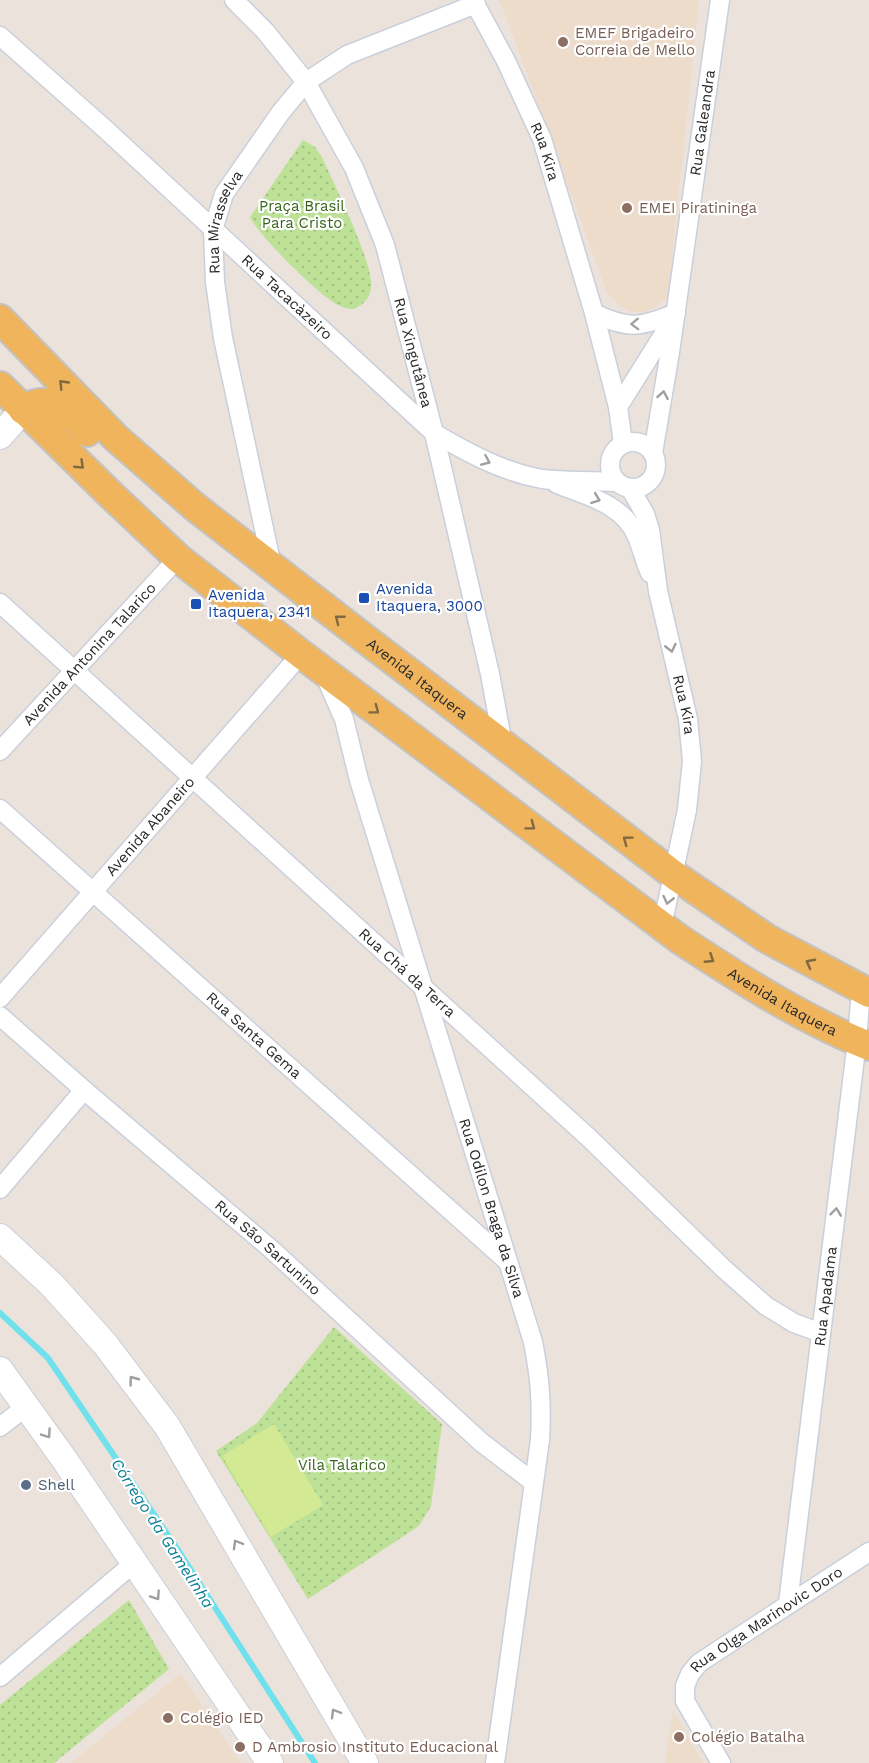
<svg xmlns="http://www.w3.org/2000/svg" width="869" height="1763" font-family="'Work Sans',sans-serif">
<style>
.education{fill:#eddcca}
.grass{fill:url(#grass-dots)}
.pitch{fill:#d3e993}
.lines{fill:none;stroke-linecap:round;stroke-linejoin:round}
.stream{stroke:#6ee1ed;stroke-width:6}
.street-casing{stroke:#c9d0db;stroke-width:21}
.secondary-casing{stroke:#c9d0db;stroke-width:28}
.primary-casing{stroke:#c3c3c3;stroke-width:32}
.street{stroke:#fff;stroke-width:18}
.secondary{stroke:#fff;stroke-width:26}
.primary{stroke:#efb45c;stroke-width:28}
.oneway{stroke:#9f9f9f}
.oneway2{stroke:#826840}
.education-dot{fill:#8d6e63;stroke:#fff;stroke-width:2}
.transit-dot{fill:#1a4fb4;stroke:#fff;stroke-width:2}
.service-dot{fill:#5c6f8a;stroke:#fff;stroke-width:2}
.labels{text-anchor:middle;stroke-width:4.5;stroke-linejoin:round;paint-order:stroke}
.education-label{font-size:15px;fill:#785e54;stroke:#fff;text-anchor:start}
.street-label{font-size:15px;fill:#292929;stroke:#fff}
.park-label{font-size:15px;fill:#36651a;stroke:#fff}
.transit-label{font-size:15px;fill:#164399;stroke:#fff;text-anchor:start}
.service-label{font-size:15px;fill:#4e5e75;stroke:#fff;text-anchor:start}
.water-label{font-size:16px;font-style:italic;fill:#0e8098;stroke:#fff}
</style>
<defs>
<pattern id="grass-dots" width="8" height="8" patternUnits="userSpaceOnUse" patternTransform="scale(1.5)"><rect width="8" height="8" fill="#bde297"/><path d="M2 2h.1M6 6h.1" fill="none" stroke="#a2c282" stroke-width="1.8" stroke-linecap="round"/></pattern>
</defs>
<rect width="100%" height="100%" fill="#ebe2db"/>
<g class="education">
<path d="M498 0H699L668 297 657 306 644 312H631L620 306 607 292 504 11Z"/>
<path d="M180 1674 241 1763H71Z"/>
<path d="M673 1711 703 1763H665Z"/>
</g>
<g class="grass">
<path d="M303 140 315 147 322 157C333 182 375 266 371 288 370 298 363 305 354 309 348 309 342 307 336 304 317 293 259 236 250 217Z"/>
<path d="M334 1327 442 1424 431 1506 419 1526 308 1599 216 1451 257 1423Z"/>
<path d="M129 1600 169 1669 54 1763H0V1705Z"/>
</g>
<path class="pitch" d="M274 1424 323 1505 271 1537 222 1456Z"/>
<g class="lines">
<path class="stream" d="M0 1313 48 1358 180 1553 315 1763"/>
<g class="street-casing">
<g id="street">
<path id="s1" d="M234 0 265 31 306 82 354 168 385 245 434 433 490 674 503 745"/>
<path id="s2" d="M473 0 506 61 542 139 594 313 618 407 623 443"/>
<path id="s3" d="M0 36 104 128 434 433C468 453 503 472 542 479 566 482 592 480 617 482"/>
<path d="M594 313C628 330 642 327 676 313"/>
<path d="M618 407 670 324"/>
<circle cx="633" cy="465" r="23"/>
<path id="s4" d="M653 453 670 352 720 0"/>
<path d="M557 484C587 496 624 504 637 537 642 549 645 562 650 573"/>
<path id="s5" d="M630 488 645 514 650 530 658 591 688 719 692 761 687 810 662 926"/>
<path id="s6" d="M272 566 223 338 215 282 213 230 224 194 281 112 306 82 347 55 476 4"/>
<path id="s7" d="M0 603 588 1137 724 1269 766 1306 794 1323 821 1333"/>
<path id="s8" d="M325 676 344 719 359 780 533 1342C540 1377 542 1404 540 1440L495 1763"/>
<path id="s9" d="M0 751 178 558"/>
<path id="s10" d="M0 809 507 1261"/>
<path id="s11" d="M0 998 301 654"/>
<path id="s12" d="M0 1016 84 1090 271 1249 481 1442 533 1482"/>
<path d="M0 1189 84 1090"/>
<path d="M0 1427 27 1406"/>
<path id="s13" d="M788 1603 857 1041 861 990"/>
<path d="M0 1677 134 1563"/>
<path id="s14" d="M721 1763 685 1701V1686L690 1674 699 1663 869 1552"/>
</g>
</g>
<g class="secondary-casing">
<g id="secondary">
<path d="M0 436 23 410"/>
<path d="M0 1237 52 1285 105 1344 167 1426 365 1763"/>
<path d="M0 1370 64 1459 270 1763"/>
</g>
</g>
<g class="primary-casing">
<g id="primary">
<path id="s15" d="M0 319 116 438 195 507 364 638 674 875 766 938 869 993"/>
<path id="s16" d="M0 386 110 494 178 558 301 654 678 938C739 978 801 1019 869 1046"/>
<path d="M23 410C50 391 68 413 87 432"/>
</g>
</g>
<use href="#street" class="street"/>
<use href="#secondary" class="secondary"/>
<use href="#primary" class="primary"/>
</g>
<defs><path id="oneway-chevron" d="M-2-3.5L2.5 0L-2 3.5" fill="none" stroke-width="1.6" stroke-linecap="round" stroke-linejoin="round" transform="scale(1.5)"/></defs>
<g class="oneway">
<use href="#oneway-chevron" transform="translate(635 324) rotate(178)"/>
<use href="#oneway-chevron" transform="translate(663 395) rotate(-80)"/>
<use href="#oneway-chevron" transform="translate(486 461) rotate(23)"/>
<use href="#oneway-chevron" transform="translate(596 499) rotate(21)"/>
<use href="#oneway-chevron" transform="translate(671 648) rotate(77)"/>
<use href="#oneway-chevron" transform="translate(668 900) rotate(103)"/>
<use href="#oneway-chevron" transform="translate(836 1212) rotate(-83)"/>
<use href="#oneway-chevron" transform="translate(133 1380) rotate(-127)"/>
<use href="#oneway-chevron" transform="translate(47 1434) rotate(55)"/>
<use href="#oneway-chevron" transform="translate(237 1544) rotate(-120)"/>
<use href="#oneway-chevron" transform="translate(156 1596) rotate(56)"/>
<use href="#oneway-chevron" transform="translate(335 1713) rotate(-120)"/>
</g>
<g class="oneway2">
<use href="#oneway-chevron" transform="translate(63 384) rotate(-134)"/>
<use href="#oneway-chevron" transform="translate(80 465) rotate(44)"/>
<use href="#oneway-chevron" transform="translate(339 619) rotate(-142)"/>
<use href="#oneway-chevron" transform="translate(375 710) rotate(37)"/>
<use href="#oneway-chevron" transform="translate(531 826) rotate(37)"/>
<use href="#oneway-chevron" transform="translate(627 840) rotate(-143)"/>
<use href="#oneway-chevron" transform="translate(710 959) rotate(33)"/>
<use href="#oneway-chevron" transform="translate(810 963) rotate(-152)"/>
</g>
<g class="education-dot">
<circle cx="563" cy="42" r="6"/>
<circle cx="627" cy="208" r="6"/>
<circle cx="168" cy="1718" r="6"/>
<circle cx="679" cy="1737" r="6"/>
<circle cx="240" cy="1747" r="6"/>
</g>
<g class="transit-dot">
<rect x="358" y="592" width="12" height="12" rx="3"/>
<rect x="190" y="598" width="12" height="12" rx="3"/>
</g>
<circle class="service-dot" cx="26" cy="1485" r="6"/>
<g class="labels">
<g class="education-label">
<text x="575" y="38">EMEF Brigadeiro<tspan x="575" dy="17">Correia de Mello</tspan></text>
<text x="639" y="213">EMEI Piratininga</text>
<text x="180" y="1723">Colégio IED</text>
<text x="691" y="1742">Colégio Batalha</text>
<text x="252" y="1752">D Ambrosio Instituto Educacional</text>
</g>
<g class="street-label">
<text dy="5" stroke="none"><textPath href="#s4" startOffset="334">Rua Galeandra</textPath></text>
<text dy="5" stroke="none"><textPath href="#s2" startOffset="168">Rua Kira</textPath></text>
<text dy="5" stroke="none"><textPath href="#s6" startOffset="352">Rua Mirasselva</textPath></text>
<text dy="5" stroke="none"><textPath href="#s3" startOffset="388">Rua Tacacàzeiro</textPath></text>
<text dy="5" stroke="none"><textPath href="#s1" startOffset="402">Rua Xingutânea</textPath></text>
<text dy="5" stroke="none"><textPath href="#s9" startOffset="132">Avenida Antonina Talarico</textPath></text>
<text dy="5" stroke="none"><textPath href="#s15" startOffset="552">Avenida Itaquera</textPath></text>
<text dy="5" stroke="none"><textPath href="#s5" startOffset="225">Rua Kira</textPath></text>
<text dy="5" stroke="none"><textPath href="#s11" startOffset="228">Avenida Abaneiro</textPath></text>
<text dy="5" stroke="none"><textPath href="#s7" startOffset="550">Rua Chá da Terra</textPath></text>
<text dy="5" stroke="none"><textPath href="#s16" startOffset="998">Avenida Itaquera</textPath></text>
<text dy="5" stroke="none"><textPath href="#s10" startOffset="340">Rua Santa Gema</textPath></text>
<text dy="5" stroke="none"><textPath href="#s8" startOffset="558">Rua Odilon Braga da Silva</textPath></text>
<text dy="5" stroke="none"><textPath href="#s12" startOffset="354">Rua São Sartunino</textPath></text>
<text dy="5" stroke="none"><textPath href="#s13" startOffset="309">Rua Apadama</textPath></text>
<text dy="5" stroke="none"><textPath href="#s14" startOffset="194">Rua Olga Marinovic Doro</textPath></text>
</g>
<g class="park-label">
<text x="302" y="211">Praça Brasil<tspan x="302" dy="17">Para Cristo</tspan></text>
<text x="342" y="1470">Vila Talarico</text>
</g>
<g class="transit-label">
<text x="376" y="594">Avenida<tspan x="376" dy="17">Itaquera, 3000</tspan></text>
<text x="208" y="600">Avenida<tspan x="208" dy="17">Itaquera, 2341</tspan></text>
</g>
<g class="service-label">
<text x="38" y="1490">Shell</text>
</g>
<g class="water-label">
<text transform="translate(163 1533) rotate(57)" y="6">Córrego da Gamelinha</text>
</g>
</g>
</svg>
